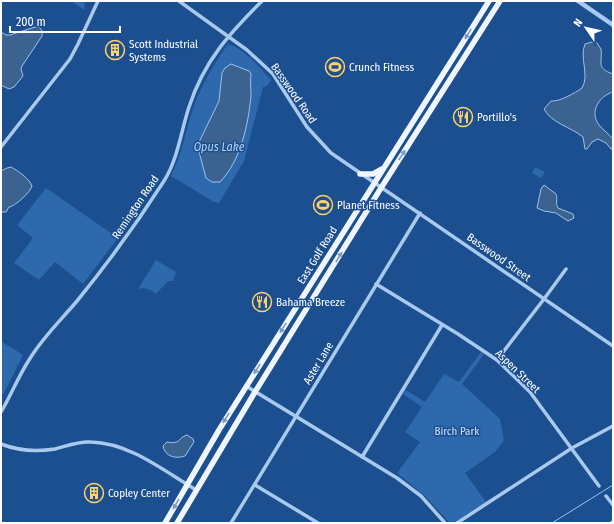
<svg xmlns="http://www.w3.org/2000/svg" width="614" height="524" font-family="'Fira Sans Condensed',sans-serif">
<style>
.green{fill:#2e69ad}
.water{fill:#3c6290;stroke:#9cc4f0}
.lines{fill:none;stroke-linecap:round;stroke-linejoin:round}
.stream{stroke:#9cc4f0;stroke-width:1}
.minor{stroke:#a9c9ee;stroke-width:3.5}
.tertiary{stroke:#a9c9ee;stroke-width:4.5}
.primary{stroke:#f0f6ff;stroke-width:5.5}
.oneway{fill:#7b9ac1}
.labels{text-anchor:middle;stroke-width:3;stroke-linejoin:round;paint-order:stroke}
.poi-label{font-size:11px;fill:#fff;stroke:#1b4f8f;text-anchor:start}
.street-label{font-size:11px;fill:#fff;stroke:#1b4f8f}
.park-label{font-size:11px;fill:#cfe3fa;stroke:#1b4f8f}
.water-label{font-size:12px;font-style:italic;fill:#b5d3f5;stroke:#1b4f8f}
</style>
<rect width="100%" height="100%" fill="#1b4f8f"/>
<g class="green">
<path d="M71 1H85L84 10Z"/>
<path d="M228 44C244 48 260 68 271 80 269 84 267 87 263 87L244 161 219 203 214 202 171 176C181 156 185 134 192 112 200 87 213 65 228 44Z"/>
<path d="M535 167 545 172 541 178 532 173Z"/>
<path d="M46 188 118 238 83 284 55 262 39 280 14 263 33 238 17 225Z"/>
<path d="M156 260 176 272 173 281H168L156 294C150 289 146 287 138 289Z"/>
<path d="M1 341 23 355 1 399Z"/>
<path d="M481 352 484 354 462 384 500 419 504 440 495 452 465 473 486 502 453 523 449 522 425 496 397 473 420 442 405 432 422 407 403 394 406 390 425 402 444 374 459 382Z"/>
</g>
<g class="water">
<path d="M35 27H39C42 30 43 32 42 36L22 66 21 69 23 76 14 87 9 89 1 85V32L6 35H10Z"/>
<path d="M592 42 597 43 601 49C603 62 595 68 613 74V92C599 96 589 112 599 125 603 130 609 134 613 139L612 150 606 143 598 139 592 142 587 149H585L583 137C571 127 551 123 544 109L551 101C559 102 575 93 582 88 590 75 579 58 585 44Z"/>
<path d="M231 64 249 71 251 74C250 81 251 88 251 96 248 125 241 160 220 182H212L206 178 198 148 200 140 219 101 222 73 225 68Z"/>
<path d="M11 167C18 171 29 178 32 186 31 192 14 207 9 207L6 212H1V171L7 168Z"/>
<path d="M544 185 556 194C558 199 555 203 558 208L573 214 574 218 568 221 556 213 544 211 537 208 541 189Z"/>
<path d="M187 435 193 439 194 442 185 456C176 459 165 457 163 446L167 442C181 445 177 438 187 435Z"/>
</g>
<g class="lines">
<path class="stream" d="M552 523 613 485"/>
<g class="minor">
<path d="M179 1 247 50 273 74 307 127 331 153 613 346"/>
<path d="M1 147 70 59 78 44 98 1"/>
<path d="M376 284 458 334 497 360 530 392 599 486"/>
<path d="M497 360 544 299 566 269"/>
<path d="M246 386 397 478 421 496 445 523"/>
<path d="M1 412 5 405C13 390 20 374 29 360 42 338 61 320 77 301 108 263 137 223 164 181 178 159 181 131 189 107 204 61 229 34 262 1"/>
<path d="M1 444C19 451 36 452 55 449 67 446 78 441 91 442 130 443 164 471 196 490"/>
<path d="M362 457 442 325"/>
<path d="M255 485 318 523"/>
<path d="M606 496 613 505"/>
<path d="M231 523 420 213"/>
<path d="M457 523 572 448 613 426"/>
<path d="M611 523 613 522"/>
</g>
<path class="tertiary" d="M578 1 613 25"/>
<g class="primary">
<path d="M360 174H373L382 169"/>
<path d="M165 523 219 430 489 1"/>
<path d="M177 523 255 392 381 188 500 1"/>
</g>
</g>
<defs><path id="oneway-solid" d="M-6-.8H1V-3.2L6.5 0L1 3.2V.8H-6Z"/></defs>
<g class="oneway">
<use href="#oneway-solid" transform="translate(468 34) rotate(122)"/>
<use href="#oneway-solid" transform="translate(402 155) rotate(-57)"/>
<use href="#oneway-solid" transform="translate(339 257) rotate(-58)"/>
<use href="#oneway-solid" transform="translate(283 328) rotate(122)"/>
<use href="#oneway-solid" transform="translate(257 369) rotate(122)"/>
<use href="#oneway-solid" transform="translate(226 418) rotate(122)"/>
<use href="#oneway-solid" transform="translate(176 504) rotate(120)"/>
</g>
<defs>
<g id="building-ring" transform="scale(1)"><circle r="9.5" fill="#1b4f8f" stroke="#ffd166" stroke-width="1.5"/><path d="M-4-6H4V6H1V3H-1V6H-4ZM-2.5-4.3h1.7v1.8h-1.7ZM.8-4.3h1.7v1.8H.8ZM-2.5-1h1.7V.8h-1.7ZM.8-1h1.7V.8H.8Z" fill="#ffd166"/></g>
<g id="stadium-ring" transform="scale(1)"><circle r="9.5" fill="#1b4f8f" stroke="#ffd166" stroke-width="1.5"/><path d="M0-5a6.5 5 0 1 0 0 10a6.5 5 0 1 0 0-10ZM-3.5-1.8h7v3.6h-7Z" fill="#ffd166"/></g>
<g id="restaurant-ring" transform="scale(1)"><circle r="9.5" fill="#1b4f8f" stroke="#ffd166" stroke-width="1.5"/><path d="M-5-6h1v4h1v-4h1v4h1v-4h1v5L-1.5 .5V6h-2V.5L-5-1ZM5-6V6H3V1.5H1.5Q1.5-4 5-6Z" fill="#ffd166"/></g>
</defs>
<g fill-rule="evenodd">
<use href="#building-ring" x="115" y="50"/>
<use href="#stadium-ring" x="335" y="67"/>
<use href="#restaurant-ring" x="463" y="117"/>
<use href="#stadium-ring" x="323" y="205"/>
<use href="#restaurant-ring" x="262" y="302"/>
<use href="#building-ring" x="94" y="493"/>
</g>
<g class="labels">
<g class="poi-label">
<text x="129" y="48">Scott Industrial<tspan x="129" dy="13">Systems</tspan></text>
<text x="349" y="71">Crunch Fitness</text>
<text x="477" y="121">Portillo's</text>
<text x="337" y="209">Planet Fitness</text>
<text x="276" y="306">Bahama Breeze</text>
<text x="108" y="497">Copley Center</text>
</g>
<g class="street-label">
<text transform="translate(294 93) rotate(55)" y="4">Basswood Road</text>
<text transform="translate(135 207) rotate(-56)" y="4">Remington Road</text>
<text transform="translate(317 255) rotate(-58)" y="4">East Golf Road</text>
<text transform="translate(499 257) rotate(35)" y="4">Basswood Street</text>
<text transform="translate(318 363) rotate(-59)" y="4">Aster Lane</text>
<text transform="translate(518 371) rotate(44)" y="4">Aspen Street</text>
</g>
<g class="park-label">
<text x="457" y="435">Birch Park</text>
</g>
<g class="water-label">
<text x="219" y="151">Opus Lake</text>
</g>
</g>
<rect width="614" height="524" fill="none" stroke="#ffffff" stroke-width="4"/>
<g transform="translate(586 28) rotate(304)" stroke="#1b4f8f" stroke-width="3" paint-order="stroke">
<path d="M0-3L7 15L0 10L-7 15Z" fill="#ffffff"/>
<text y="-6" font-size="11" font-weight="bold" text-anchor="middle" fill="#ffffff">N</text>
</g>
<path d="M10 26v6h110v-6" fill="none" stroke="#ffffff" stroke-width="2"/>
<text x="16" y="26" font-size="12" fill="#ffffff" stroke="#1b4f8f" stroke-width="3" paint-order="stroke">200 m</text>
</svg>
